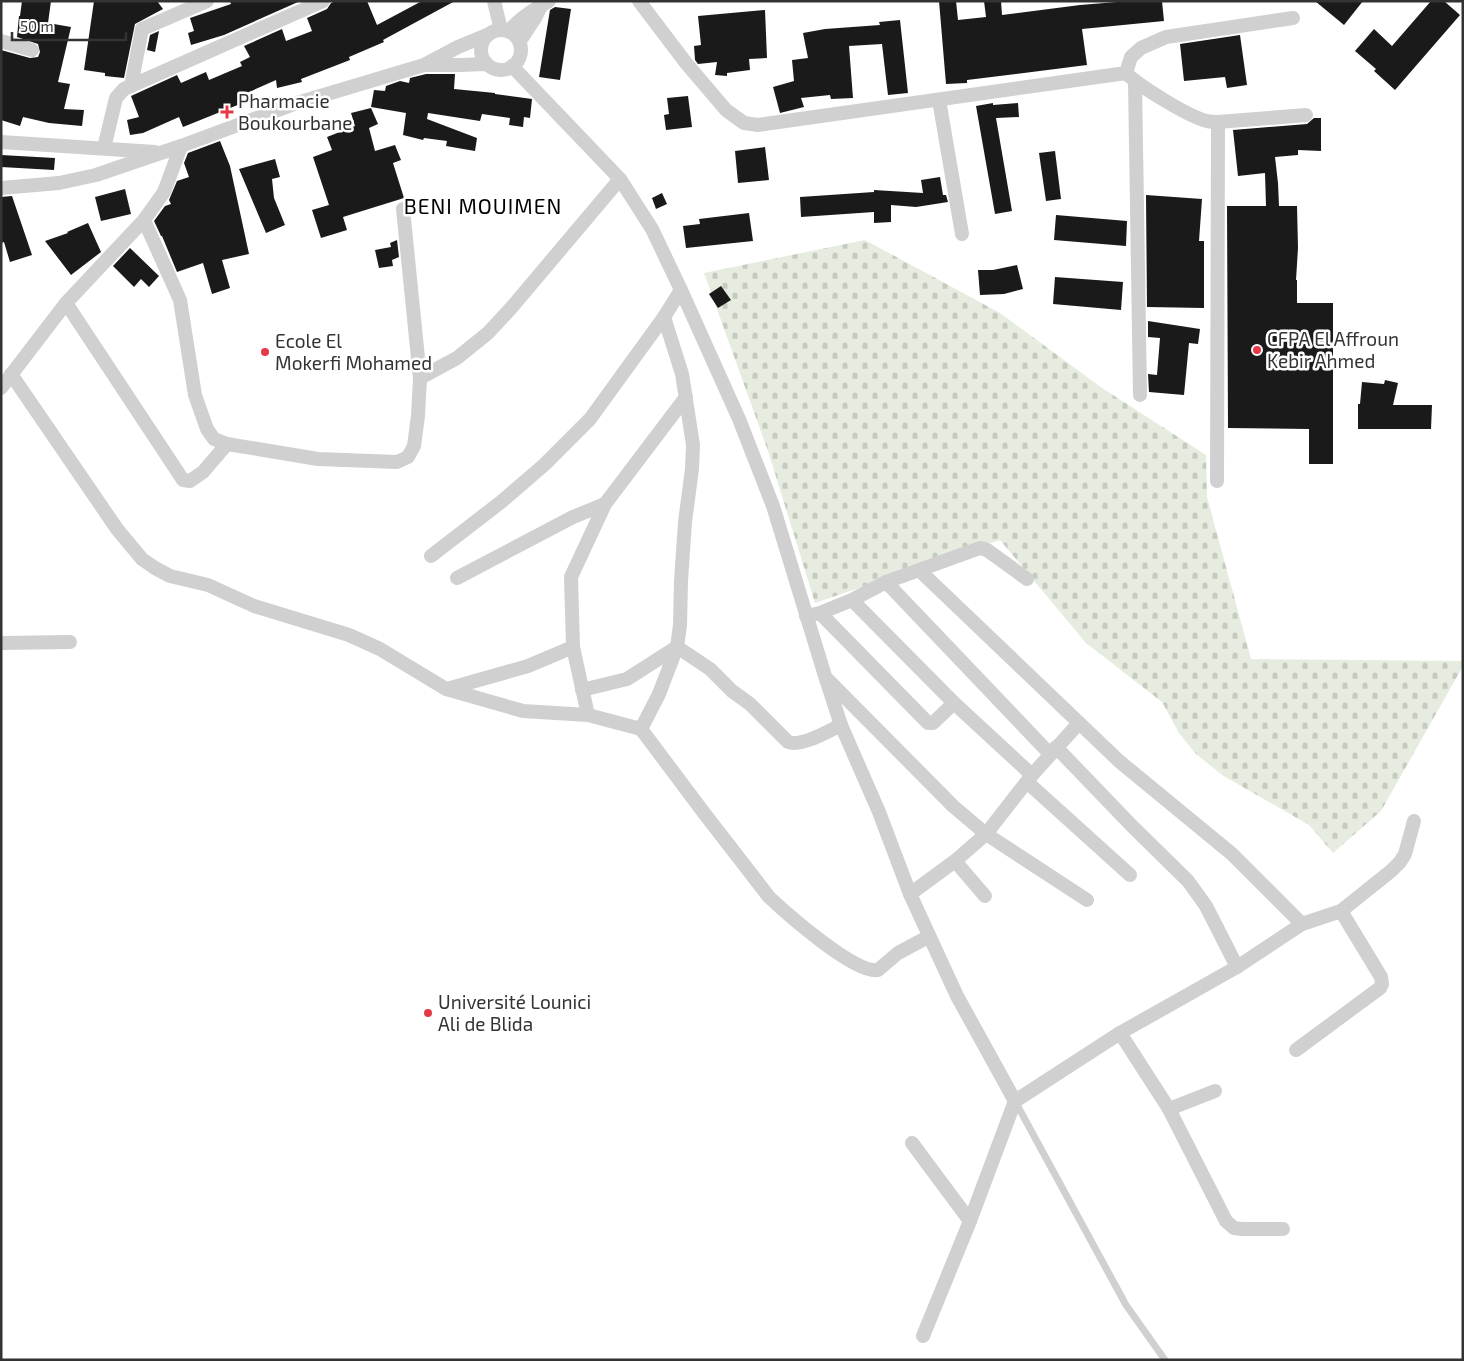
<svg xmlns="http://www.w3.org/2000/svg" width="1464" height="1361" font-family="'Exo 2',sans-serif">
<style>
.cemetery{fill:url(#cemetery-stones)}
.building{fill:#1a1a1a}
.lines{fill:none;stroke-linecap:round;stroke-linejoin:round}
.lane{stroke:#d0d0d0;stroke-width:7}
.street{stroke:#d0d0d0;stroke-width:14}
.poi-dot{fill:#e63946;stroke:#fff;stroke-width:2}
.labels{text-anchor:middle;stroke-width:5;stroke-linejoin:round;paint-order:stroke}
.poi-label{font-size:19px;fill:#333;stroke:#fff;text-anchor:start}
.quarter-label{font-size:21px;letter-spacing:1px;fill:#000;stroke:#fff}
</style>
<defs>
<pattern id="cemetery-stones" width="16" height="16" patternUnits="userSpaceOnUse" patternTransform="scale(1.25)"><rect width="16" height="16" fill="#e6ecdf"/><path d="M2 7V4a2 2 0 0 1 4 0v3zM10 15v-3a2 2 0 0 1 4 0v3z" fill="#c6cbc0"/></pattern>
</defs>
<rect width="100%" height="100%" fill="#fff"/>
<path class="cemetery" d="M865 240 1000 313 1102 388 1206 455 1207 497 1251 659 1463 661V666L1381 811 1333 853 1309 825 1222 775 1195 753 1179 733 1162 702 1086 643 1000 540 815 603 769 454 704 273Z"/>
<g class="building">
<path d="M22 1H51L48 23 71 27 58 82 70 84 64 109 84 110 82 126 49 123 23 117 20 126 1 120V50L30 58 38 57 40 52 38 44 17 37 19 16H20Z"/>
<path d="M94 1H157L163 9 135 24 124 78 105 76V73L84 70Z"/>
<path d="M230 1H297L298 2 224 35 191 45 188 33 194 31 190 18 231 4Z"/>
<path d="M336 1H367L377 25 422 1H455L383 40 384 42 349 57 350 60 301 79 302 82 277 88 276 80 247 93 250 100 183 127 179 117 143 133 130 135 127 120 139 117 131 96 177 75 181 83 206 72 209 80 242 66 240 62 250 57 244 46 282 29 286 41 312 31 307 18 327 9 331 3Z"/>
<path d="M939 1H956L958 20 986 17 984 1H1001L1002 15 1080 5 1129 1H1162L1164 21 1082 29 1087 65 967 80V83L946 84Z"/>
<path d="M1315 1H1363L1344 25Z"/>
<path d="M1431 1H1444L1460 15 1395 90 1374 71 1376 69 1355 51 1374 29 1392 46Z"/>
<path d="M555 7 571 9 560 80 539 77 550 10Z"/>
<path d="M765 10 767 58 749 59 750 70 727 73V76L715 75 717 62 698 64 695 60 694 46 701 45 698 16Z"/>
<path d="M900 20 908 93 888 95 882 44 849 46 853 98 831 99 830 95 801 98 804 107 780 113 773 87 794 81 792 60 808 58 803 33 825 29 880 25 879 22Z"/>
<path d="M159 31 155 52 147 50 150 35Z"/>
<path d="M1240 35 1247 85 1227 88 1225 77 1184 81 1180 44Z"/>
<path d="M426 74H455L454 89 495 93V94L532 99 530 118 524 117 523 127 509 125 510 118 482 114 480 121 428 113 427 119 477 138 475 151 446 146 447 141 424 138 423 140 403 135 406 113 371 107 374 90 385 91 386 86 400 81 409 83 410 78Z"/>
<path d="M688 96 692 127 666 130 664 115 669 114 667 98Z"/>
<path d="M993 103V105L1018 103 1019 117 996 118 1012 211 995 214 976 106Z"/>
<path d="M371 108 378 124 369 128 375 151 395 145 401 160 393 163 404 198 343 217 347 230 321 238 312 210 329 205 313 157 332 150 327 137 355 126 351 113Z"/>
<path d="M1314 118H1321V151L1298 150V155L1275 157 1278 183 1279 206H1297L1298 248 1296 280H1297V303H1333V464H1309V429L1228 428 1227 206H1266L1265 173 1238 176 1233 130 1307 124Z"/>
<path d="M220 141 230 166 249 254 222 260 230 288 212 294 203 263 177 272 162 236H161L154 221 165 206 171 204 169 200 177 181 189 177 184 163 188 153Z"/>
<path d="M765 147 769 180 738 183 735 151Z"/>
<path d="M1055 151 1061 199 1046 201 1039 153Z"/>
<path d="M1 155 55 158 54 170 1 167Z"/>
<path d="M275 159 280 177 272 179 274 198 285 225 266 233 239 169Z"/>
<path d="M940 177 943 195H946L948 202 916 207 891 205V222L874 223V212L801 217 800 197 874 192V190L923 193 921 180Z"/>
<path d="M125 189 131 214 101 221 95 197Z"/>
<path d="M662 193 667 204 656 209 652 198Z"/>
<path d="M1146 195 1202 199 1199 241H1204V308L1147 307Z"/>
<path d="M12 196 32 255 10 262 4 242 1 243V197Z"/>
<path d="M749 213 753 241 686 248 683 226 700 224 699 219Z"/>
<path d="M1056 215 1127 221 1126 246 1054 240Z"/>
<path d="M88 223 101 252 71 275 45 241 68 233 67 232Z"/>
<path d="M397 240 399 257 392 260 393 266 379 268 375 250 391 247 390 243Z"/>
<path d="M130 248 159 276 149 287 141 279 134 287 113 266Z"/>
<path d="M1017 265 1023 289 1004 294 980 295 978 270H993Z"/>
<path d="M1055 277 1123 282 1121 310 1053 304Z"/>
<path d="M721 286 731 300 718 308 709 294Z"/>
<path d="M1148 321 1200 329 1198 344 1189 343 1184 395 1149 392 1148 374 1157 375 1160 338 1148 337Z"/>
<path d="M1385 380 1398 383 1393 405H1432L1431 429H1358V404H1360L1362 382 1384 384Z"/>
</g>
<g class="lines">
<path class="lane" d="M1016 1103 1126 1305 1165 1360"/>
<g class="street">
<path d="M494 1 501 30"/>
<path d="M639 1 686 63 726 110 744 123 758 125 1126 73"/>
<path d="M1293 18 1166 37 1141 48 1131 57 1126 73C1139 86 1189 117 1207 121 1210 122 1215 122 1218 122L1306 115"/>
<circle cx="501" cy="50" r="20"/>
<path d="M509 31C520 18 534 9 549 1"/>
<path d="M1 41 32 50"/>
<path d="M520 41 535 18 541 6"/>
<path d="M427 65H459L487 64"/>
<path d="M512 66 620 179 652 229 681 290 739 419 773 506 825 676 841 725 879 812 910 894 957 996 1015 1101"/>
<path d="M1135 82 1140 395"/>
<path d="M131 86 142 29 207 1"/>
<path d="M939 100 962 234"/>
<path d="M1 142 155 152"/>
<path d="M104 148 116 98 124 89 323 1"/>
<path d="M1 188 59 183 96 175 181 146 297 103 424 65 458 47 487 35"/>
<path d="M144 220 180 300 195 395 207 429 214 439 227 444 318 459 397 462 408 457 414 446 418 416 420 378 403 209"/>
<path d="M66 303 183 480 190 481 203 472 227 444"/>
<path d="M11 374 117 529 142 559 155 568 170 576 208 585 254 606 349 635 380 649 446 689 523 711 588 715 641 729 659 694 677 647 680 625 681 581 685 522 692 469 693 445 682 374 664 317"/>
<path d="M420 378 457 358 488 333 512 307 620 179"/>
<path d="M1 388 66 303 144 220 164 192 181 146"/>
<path d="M1217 481 1218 122"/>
<path d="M431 556 501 502 544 465 590 419 664 317 681 290"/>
<path d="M919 570 1119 761 1232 854 1302 924 1237 967 1120 1033 1015 1101 970 1221 923 1336"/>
<path d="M457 578 573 517 605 504"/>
<path d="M886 582 1050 754"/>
<path d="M852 600 954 703 1032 775"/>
<path d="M820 613 928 723H933L954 703"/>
<path d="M806 616 820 613 852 600 886 582 980 548 987 550 1027 579"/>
<path d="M1 643 70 642"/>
<path d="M828 680 953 806 986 834 1087 900"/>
<path d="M447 689 528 666 573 647"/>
<path d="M582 690 627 679 677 647 710 669 732 691 750 704 788 742C802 747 828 731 841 725"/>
<path d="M588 715 573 647 571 577 605 504 686 397"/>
<path d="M641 729 704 813 769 897C786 913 856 975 878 970L898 953 928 937"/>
<path d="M1056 747 1131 825 1188 881 1206 906 1237 967"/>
<path d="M1027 782 1130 875"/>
<path d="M955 861 985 896"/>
<path d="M910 894 955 861 986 834 1032 775 1079 723"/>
<path d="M1302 924 1341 911 1391 871 1400 862 1405 854 1414 821"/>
<path d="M1120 1033 1169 1109 1226 1221 1234 1228 1242 1229H1283"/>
<path d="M1296 1050 1380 988 1382 984 1381 977 1341 911"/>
<path d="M1169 1109 1215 1091"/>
<path d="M912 1143 970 1221"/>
</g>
</g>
<g class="poi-dot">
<path d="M224.5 104.5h5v5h5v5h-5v5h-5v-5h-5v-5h5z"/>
<circle cx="1257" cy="350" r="5"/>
<circle cx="265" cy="352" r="5"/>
<circle cx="428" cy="1013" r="5"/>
</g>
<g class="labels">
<g class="poi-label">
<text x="238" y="108">Pharmacie<tspan x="238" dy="22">Boukourbane</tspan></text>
<text x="1267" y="346">CFPA El Affroun<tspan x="1267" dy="22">Kebir Ahmed</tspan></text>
<text x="275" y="348">Ecole El<tspan x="275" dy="22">Mokerfi Mohamed</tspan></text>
<text x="438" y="1009">Université Lounici<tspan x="438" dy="22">Ali de Blida</tspan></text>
</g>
<g class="quarter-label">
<text x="483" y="214">BENI MOUIMEN</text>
</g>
</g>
<rect width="1464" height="1361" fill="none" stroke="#333333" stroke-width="5"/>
<path d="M12 32v8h114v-8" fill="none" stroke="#333333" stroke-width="2.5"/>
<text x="20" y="32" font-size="15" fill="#333333" stroke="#ffffff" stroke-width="4" paint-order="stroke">50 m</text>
</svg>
